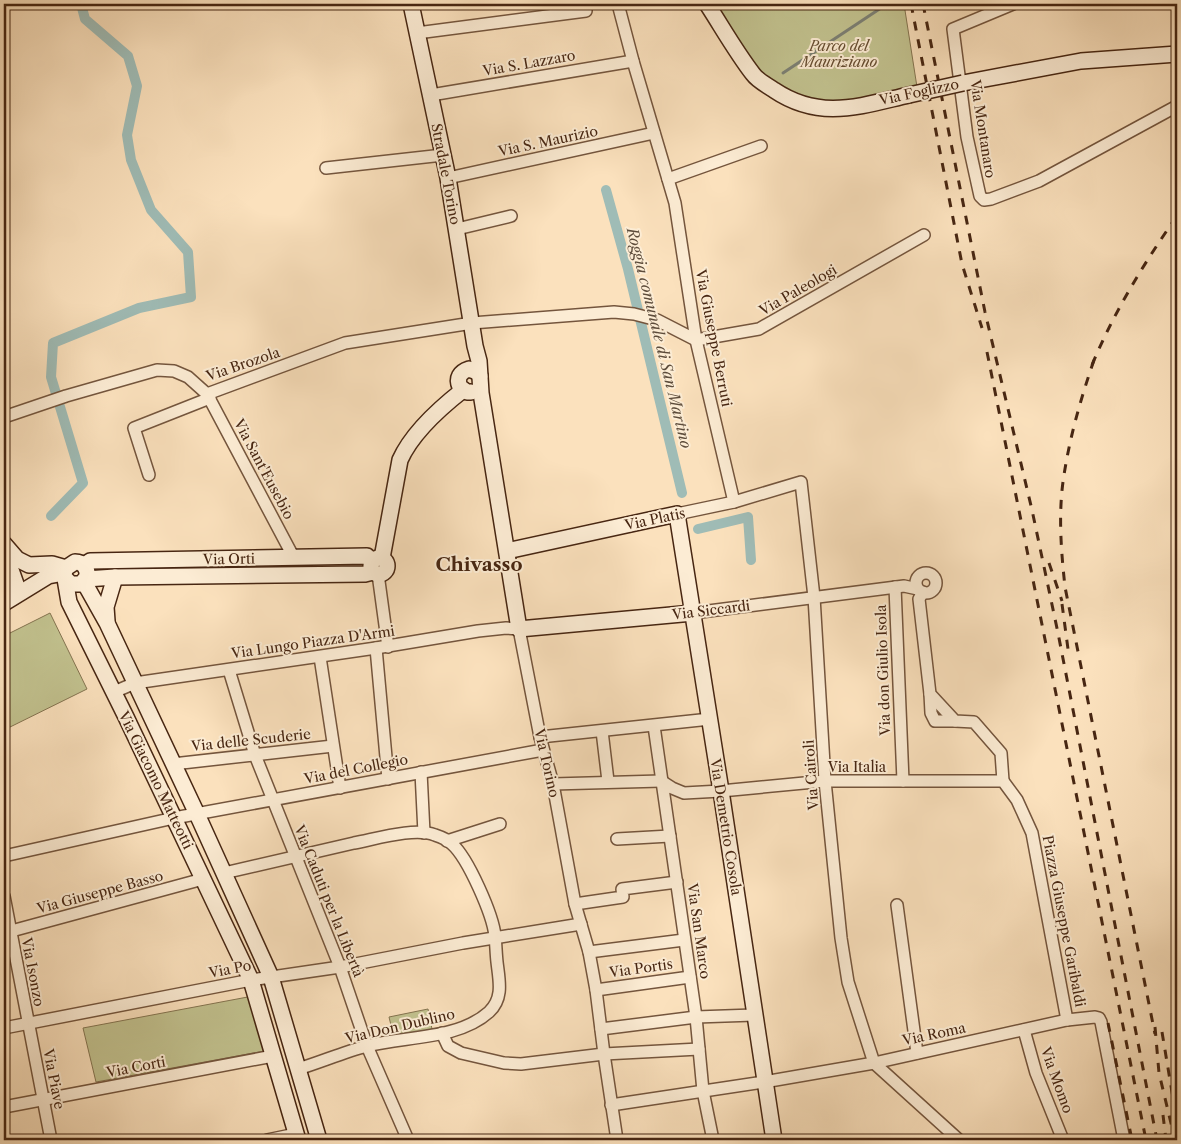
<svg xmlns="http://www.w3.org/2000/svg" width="1181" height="1144" font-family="'Libre Caslon Text',serif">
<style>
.green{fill:#c2c28f;stroke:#847450}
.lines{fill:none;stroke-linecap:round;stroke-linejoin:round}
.stream{stroke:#7c8074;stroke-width:3}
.canal{stroke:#9fbcb6;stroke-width:10}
.street-casing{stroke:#74553d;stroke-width:14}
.secondary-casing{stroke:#472612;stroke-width:18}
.street{stroke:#fcecd4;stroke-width:11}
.secondary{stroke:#fcecd4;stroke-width:15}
.rail{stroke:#472612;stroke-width:3;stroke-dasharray:9 9;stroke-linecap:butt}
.secondary-bridge-casing{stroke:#472612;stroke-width:18;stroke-linecap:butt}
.secondary-bridge{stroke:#fcecd4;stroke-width:15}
.labels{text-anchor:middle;stroke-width:4;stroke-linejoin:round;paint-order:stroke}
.park-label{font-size:14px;font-style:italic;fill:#664d31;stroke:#fcecd4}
.street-label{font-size:14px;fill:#472612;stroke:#fcecd4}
.water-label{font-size:15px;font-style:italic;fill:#5d4c3b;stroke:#fcecd4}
.district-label{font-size:19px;font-weight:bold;fill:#472612;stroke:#fcecd4}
</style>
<rect width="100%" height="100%" fill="#fbe1bd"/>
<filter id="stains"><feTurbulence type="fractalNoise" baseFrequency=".004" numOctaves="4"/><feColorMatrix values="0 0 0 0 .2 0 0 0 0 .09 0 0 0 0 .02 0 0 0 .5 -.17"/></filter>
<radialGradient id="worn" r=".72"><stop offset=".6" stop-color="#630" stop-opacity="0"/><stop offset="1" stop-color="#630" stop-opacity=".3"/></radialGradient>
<g class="green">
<path d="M716 4H904L917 87 843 106 801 101 760 73Z"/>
<path d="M50 613 87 689 4 730V636Z"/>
<path d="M253 996 270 1050 96 1082 83 1028Z"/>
<path d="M428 1009 432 1029 394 1038 389 1017Z"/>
</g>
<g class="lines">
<path class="stream" d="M783 73 884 6 890 4"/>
<g class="canal">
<path d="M606 190 628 269 682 493"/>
<path d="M51 516 83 483 51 377 53 343 139 308 191 297 188 252 151 210 131 160 127 135 137 86 128 56 85 19 81 4"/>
<path d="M698 529 748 517 751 560"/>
</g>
<g class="street-casing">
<g id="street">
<path d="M618 4 633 61 675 203 696 340 734 502"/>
<path d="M1013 4 953 29 967 137 980 196 984 200 991 199 1039 181 1177 106"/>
<path d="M417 33 586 11"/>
<path d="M431 95 633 61"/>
<path d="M326 168 443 155"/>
<path d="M448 178 654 133"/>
<path d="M668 179 761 146"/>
<path d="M457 229 511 216"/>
<path d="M207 394 345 343 472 323 614 312 634 314 657 320 696 340 759 329 924 235"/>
<path d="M4 417 66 396 157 370 174 371 188 377 207 394 294 558"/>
<path d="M149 475 134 428 210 398"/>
<path d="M677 514 734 502 801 482 814 597 825 781 841 938 848 982 874 1063 959 1140"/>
<circle cx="926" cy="583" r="10"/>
<path d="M378 574 388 647"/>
<path d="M895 587 903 781"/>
<path d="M923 592 919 599 930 694 955 721 974 722 1001 753 1003 781"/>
<path d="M693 613 904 586 918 589"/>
<path d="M376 648 388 779"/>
<path d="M320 657 340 788"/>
<path d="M229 670 255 755 340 967 367 1046 408 1140"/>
<path d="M114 692 135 683 376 648 478 631 506 628 519 629 540 737 553 784 575 904 589 952 596 990 604 1054 617 1140"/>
<path d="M930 694 931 713 935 721H955"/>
<path d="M654 726 696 1017 703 1091 713 1140"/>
<path d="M602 731 608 781"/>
<path d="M540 737 710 719"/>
<path d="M173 764 333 746"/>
<path d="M421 772 424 833"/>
<path d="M661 781 672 788 684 793 721 791 825 781H1003L1017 800 1032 833 1067 1020"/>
<path d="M553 784 661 781"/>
<path d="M617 839 670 836"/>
<path d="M447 841 500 824"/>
<path d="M4 856 174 818 543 750"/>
<path d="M224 873C267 863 310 853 354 843 376 839 414 827 435 835 441 837 448 840 452 844 468 858 493 915 495 936 496 945 496 953 497 962 499 980 504 998 489 1012 458 1040 405 1036 367 1046 344 1052 321 1062 298 1069"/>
<path d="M4 896 51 1140"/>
<path d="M575 904 623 897 622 889 677 882"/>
<path d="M897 905 917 1053"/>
<path d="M4 933 203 879"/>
<path d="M589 952 684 940"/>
<path d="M596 990 690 977"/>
<path d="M4 1028 251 980 340 967 463 943 581 924"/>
<path d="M601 1029 696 1017 754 1015"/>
<path d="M1024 1030 1036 1073 1063 1140"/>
<path d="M442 1033 448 1046 461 1053 504 1063 521 1064 604 1054 699 1049"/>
<path d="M611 1105 764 1082 874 1063 1067 1020 1095 1017 1099 1018 1101 1022 1124 1140"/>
<path d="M4 1107 273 1056"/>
<path d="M267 1140 296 1134"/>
</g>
</g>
<g class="secondary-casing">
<g id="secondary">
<path d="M411 4 448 178 475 346 479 361 481 393 519 629 693 613"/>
<path d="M707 4C722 27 736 52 753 74 758 81 767 85 774 90 820 121 860 106 909 95"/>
<path d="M963 83 1081 61 1177 54"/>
<path d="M471 392H467L460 387C456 378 460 372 469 369L477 372 480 376"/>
<path d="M4 544 17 559 29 565 52 564 66 568"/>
<path d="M4 550 16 584 13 597"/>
<path d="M507 551 677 514 721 791 774 1140"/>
<circle cx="379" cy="566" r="8"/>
<path d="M382 558 400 460C412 433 440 408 463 390"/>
<path d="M85 565 90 561 367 556 372 562"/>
<path d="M66 579 71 584H81L87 577C88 568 83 562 75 562L66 568 64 573 69 602 126 717 251 980 298 1140"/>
<path d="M86 579 115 577 365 574 373 572"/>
<path d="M84 582 107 623 197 814 271 977 319 1140"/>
<path d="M4 603 48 576 64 573"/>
<path d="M107 621 106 607 115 577"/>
</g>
</g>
<use href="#street" class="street"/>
<use href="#secondary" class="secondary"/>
<g class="rail">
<path d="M911 4 962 264 982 328"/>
<path d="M923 4 985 312 1032 510 1058 633 1157 1140"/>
<path d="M987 352 1146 1140"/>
<path d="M1094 360C1081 398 1070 436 1064 475 1058 512 1061 550 1065 587L1155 1034"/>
<path d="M1092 365C1114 312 1144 263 1177 216"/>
<path d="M1049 563 1062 601"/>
<path d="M1062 604 1068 649"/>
<path d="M1108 1023 1132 1140"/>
<path d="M1155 1027 1159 1073 1175 1140"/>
<path d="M1162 1032 1176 1116"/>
<path d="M1163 1115 1166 1140"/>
</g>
<g class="secondary-bridge-casing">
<path id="secondary-bridge" d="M909 95 963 83"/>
</g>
<use href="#secondary-bridge" class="secondary-bridge"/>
</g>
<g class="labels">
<g class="park-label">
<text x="839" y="51">Parco del<tspan x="839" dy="16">Mauriziano</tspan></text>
</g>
<g class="street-label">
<text transform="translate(529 63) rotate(-10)" y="5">Via S. Lazzaro</text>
<text transform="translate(919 92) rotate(-12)" y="5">Via Foglizzo</text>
<text transform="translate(983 129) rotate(81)" y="5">Via Montanaro</text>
<text transform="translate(548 141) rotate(-12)" y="5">Via S. Maurizio</text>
<text transform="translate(446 174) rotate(79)" y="5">Stradale Torino</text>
<text transform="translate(798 290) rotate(-30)" y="5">Via Paleologi</text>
<text transform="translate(714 338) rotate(79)" y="5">Via Giuseppe Berruti</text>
<text transform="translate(243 364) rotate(-19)" y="5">Via Brozola</text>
<text transform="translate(264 469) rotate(62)" y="5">Via Sant'Eusebio</text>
<text transform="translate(655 519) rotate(-12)" y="5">Via Platis</text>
<text transform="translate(229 559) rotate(-1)" y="5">Via Orti</text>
<text transform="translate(711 610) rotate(-7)" y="5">Via Siccardi</text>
<text transform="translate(313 642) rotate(-8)" y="5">Via Lungo Piazza D'Armi</text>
<text transform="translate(883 670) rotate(-92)" y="5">Via don Giulio Isola</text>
<text transform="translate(251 740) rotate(-6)" y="5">Via delle Scuderie</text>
<text transform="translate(547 763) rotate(77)" y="5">Via Torino</text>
<text x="857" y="772">Via Italia</text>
<text transform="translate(356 769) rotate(-11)" y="5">Via del Collegio</text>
<text transform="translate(811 775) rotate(-94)" y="5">Via Cairoli</text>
<text transform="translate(156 780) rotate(64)" y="5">Via Giacomo Matteotti</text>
<text transform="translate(726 827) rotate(81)" y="5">Via Demetrio Cosola</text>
<text transform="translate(100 892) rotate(-15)" y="5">Via Giuseppe Basso</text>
<text transform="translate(329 901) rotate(68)" y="5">Via Caduti per la Libertà</text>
<text transform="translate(1064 921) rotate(79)" y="5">Piazza Giuseppe Garibaldi</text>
<text transform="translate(699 931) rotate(82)" y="5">Via San Marco</text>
<text transform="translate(641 968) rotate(-8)" y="5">Via Portis</text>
<text transform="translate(230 969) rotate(-11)" y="5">Via Po</text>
<text transform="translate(33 972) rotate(79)" y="5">Via Isonzo</text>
<text transform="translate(400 1026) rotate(-13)" y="5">Via Don Dublino</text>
<text transform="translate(934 1034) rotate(-12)" y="5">Via Roma</text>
<text transform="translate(136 1067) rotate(-11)" y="5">Via Corti</text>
<text transform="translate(54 1079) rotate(79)" y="5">Via Piave</text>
<text transform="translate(1057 1080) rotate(70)" y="5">Via Momo</text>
</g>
<g class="water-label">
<text transform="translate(659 338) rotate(76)" y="5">Roggia comunale di San Martino</text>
</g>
<g class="district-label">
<text x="479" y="571">Chivasso</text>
</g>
</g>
<rect width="1181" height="1144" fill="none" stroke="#fbe1bd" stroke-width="20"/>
<rect x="5" y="5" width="1171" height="1134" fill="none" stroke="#472612" stroke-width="2.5"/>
<rect x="10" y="10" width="1161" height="1124" fill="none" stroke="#472612"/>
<rect width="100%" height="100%" filter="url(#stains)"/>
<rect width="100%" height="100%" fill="url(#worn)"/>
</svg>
